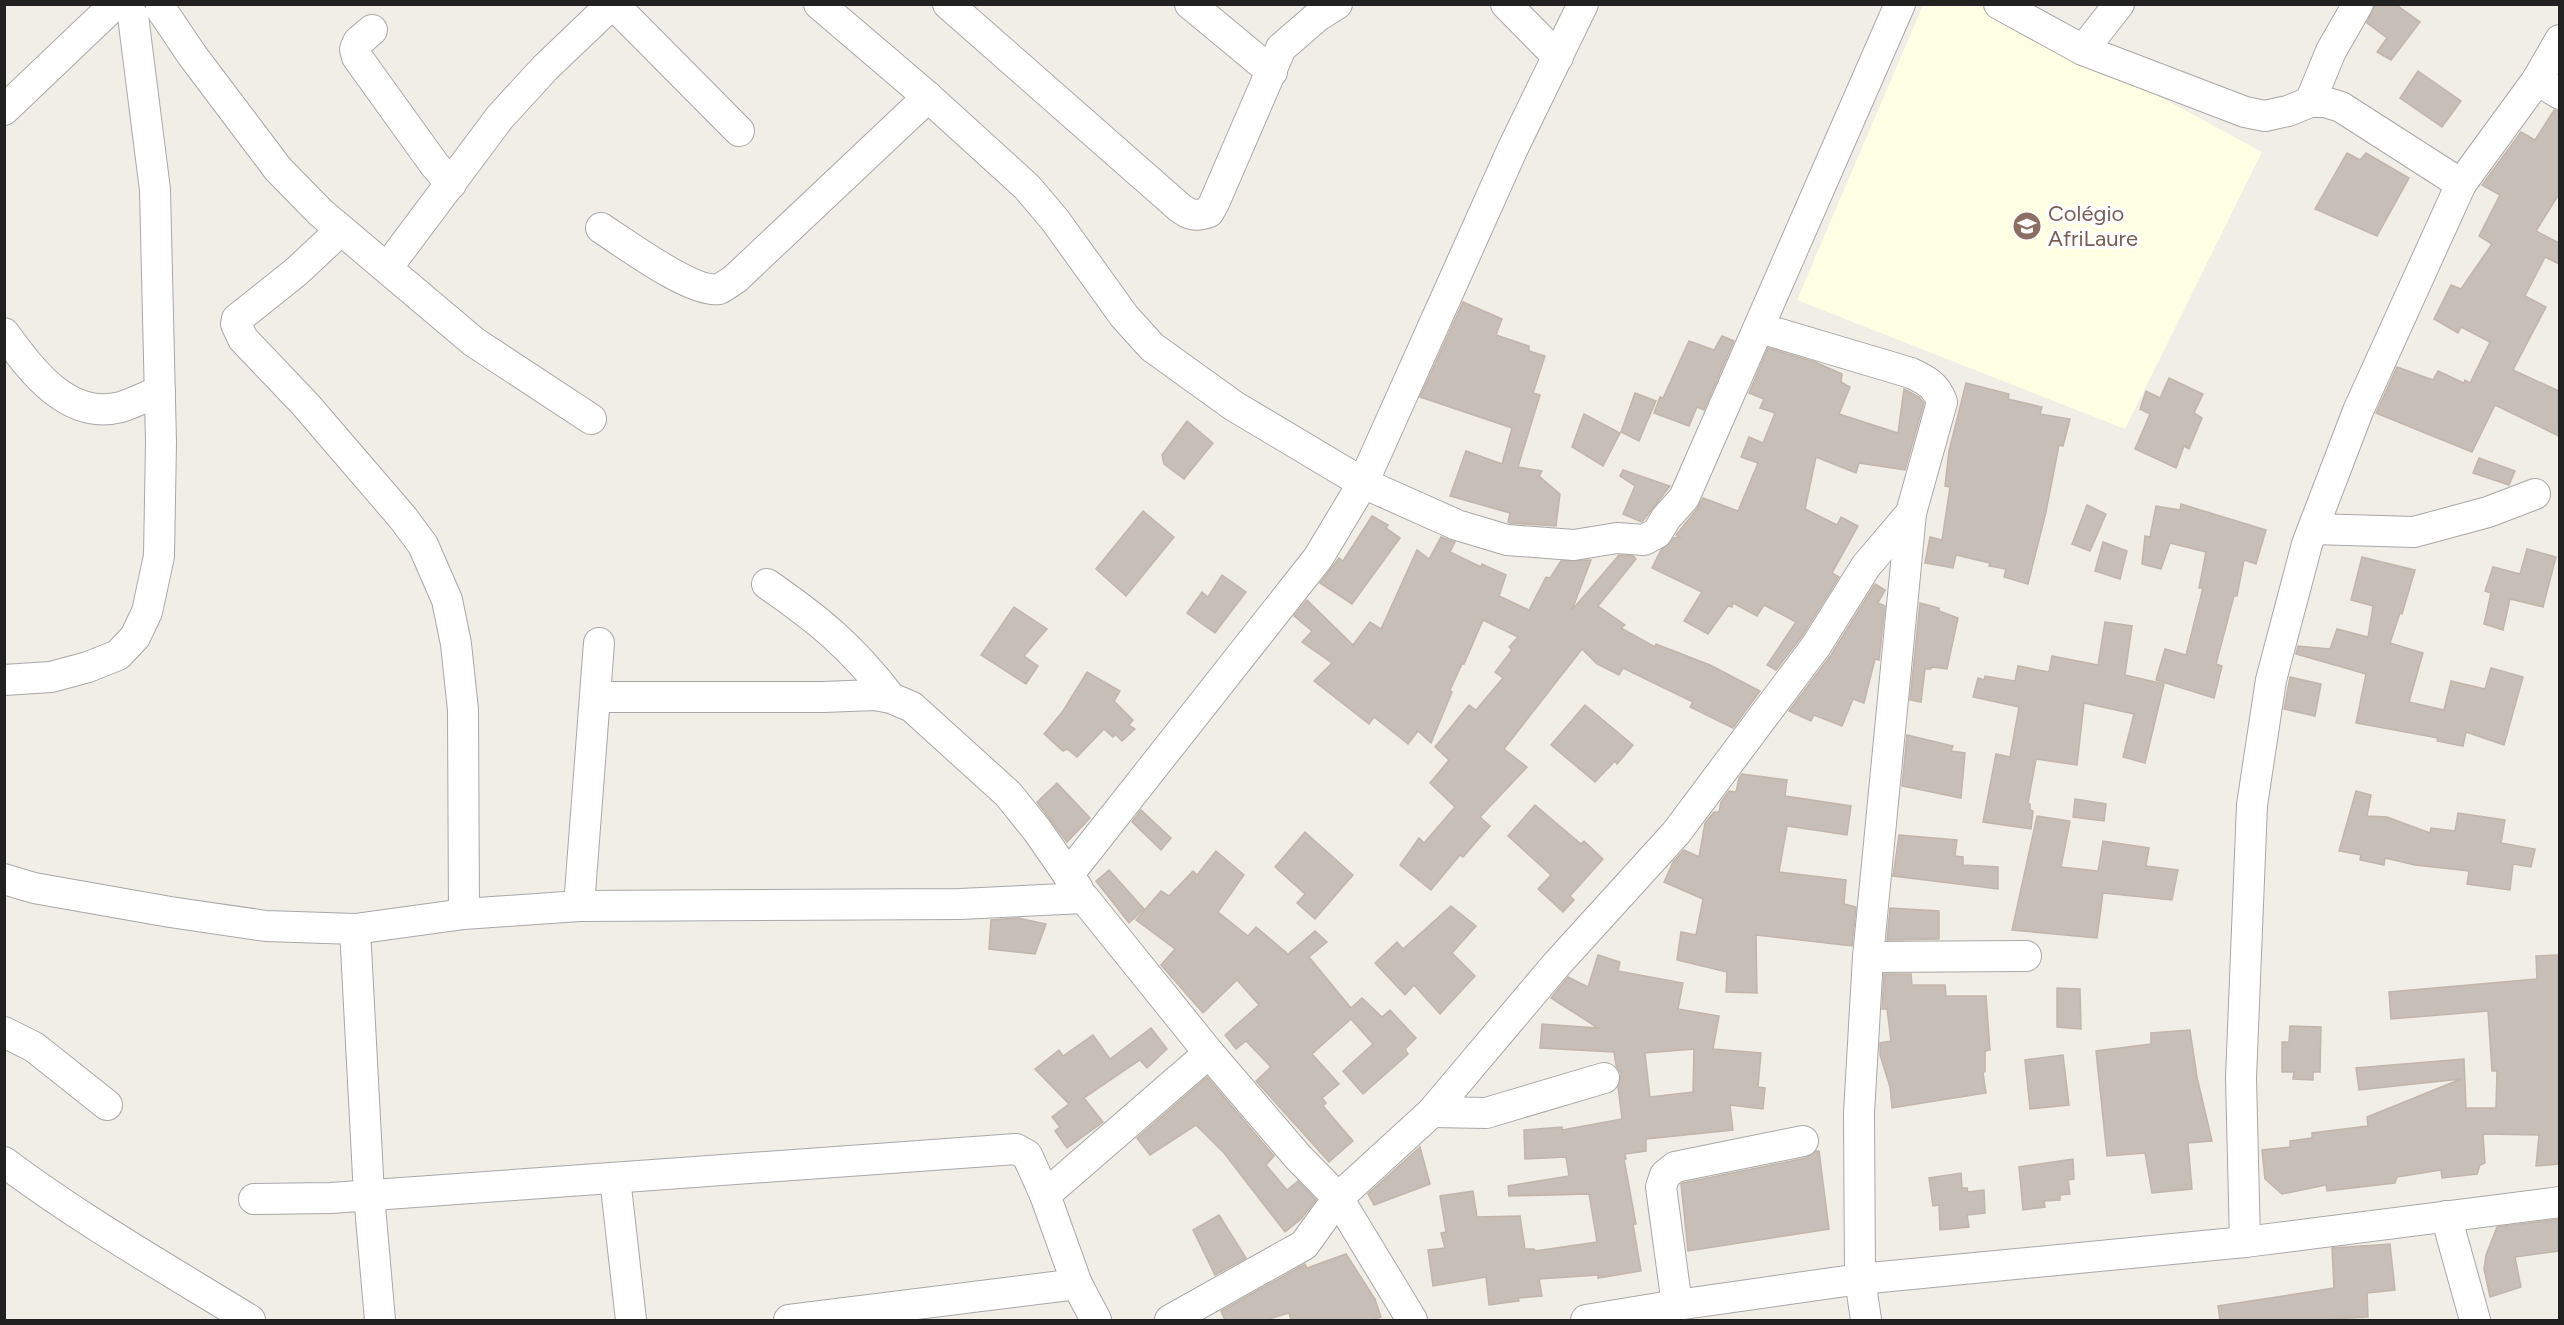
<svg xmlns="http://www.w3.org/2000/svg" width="2564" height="1325" font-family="Figtree,sans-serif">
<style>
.education{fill:#feffe3}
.building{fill:#c6beb7;stroke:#c3b5aa;stroke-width:1.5;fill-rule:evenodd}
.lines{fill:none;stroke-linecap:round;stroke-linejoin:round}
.minor-casing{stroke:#a8a8a8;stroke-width:32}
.minor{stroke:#fff;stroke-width:30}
.labels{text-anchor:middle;stroke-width:6;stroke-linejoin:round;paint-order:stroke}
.education-label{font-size:22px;fill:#785e54;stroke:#fff;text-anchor:start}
</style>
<rect width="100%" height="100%" fill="#f1eee8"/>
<path class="education" d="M1923 5H1991L2262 152 2125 429 1797 300Z"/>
<g class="building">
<path d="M2375 4H2395L2420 22 2391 60 2377 52 2387 38 2367 23Z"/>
<path d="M2418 71 2461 101 2442 127 2400 98Z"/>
<path d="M2554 110 2559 111V194L2536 231 2559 243V264L2545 257 2525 296 2546 307 2513 370 2559 391V436L2495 405 2472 452 2376 413 2397 367 2433 380 2438 371 2464 383 2465 380 2470 383 2490 342 2461 327 2458 333 2434 319 2451 285 2461 289 2492 244 2479 236 2500 195 2482 185 2521 132 2535 140Z"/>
<path d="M2347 153 2360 160 2366 153 2409 178 2377 236 2315 209Z"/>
<path d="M1463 302 1502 319 1496 335 1529 346V351L1545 356 1533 393 1540 395 1518 467 1542 471 1539 476 1560 494 1556 526 1510 523 1508 522 1510 513 1450 496 1466 451 1502 464 1512 428 1420 397Z"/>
<path d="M1722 336 1734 341 1704 410 1697 407 1689 426 1654 413 1660 397 1663 398 1689 341 1714 350Z"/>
<path d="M1768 348 1815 362 1842 374 1841 382 1850 387 1839 414 1898 433 1904 389 1919 397 1924 403 1905 470 1859 463 1856 473 1816 457 1805 509 1837 525 1841 517 1858 526 1832 573 1839 577 1802 636 1776 670 1767 665 1796 622 1764 605 1757 616 1733 603 1732 607 1728 606 1708 634 1684 621 1702 592 1652 568 1661 550 1674 538 1680 537 1676 535 1697 509 1703 498 1738 511 1758 463 1741 457 1749 437 1763 443 1775 413 1760 408 1764 399 1749 393Z"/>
<path d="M2169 378 2203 394 2194 413 2202 418 2189 449 2184 446 2176 468 2135 449 2150 414 2140 409 2146 391 2160 398Z"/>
<path d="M1966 383 2009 394 2008 399 2042 407 2040 414 2070 419 2063 446 2059 445 2046 512 2028 584 2004 577 2006 569 1989 566 1990 563 1956 555 1953 568 1925 563 1930 537 1942 540 1950 487 1945 486 1949 451Z"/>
<path d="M1635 393 1656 401 1639 441 1621 432Z"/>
<path d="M1584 414 1620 433 1603 466 1572 447Z"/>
<path d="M1187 421 1213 443 1184 479 1164 464 1162 455Z"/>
<path d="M2479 458 2515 471 2509 485 2473 473Z"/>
<path d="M1623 470 1670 486 1642 522 1623 514 1635 486 1620 476Z"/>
<path d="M2181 504 2266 530 2256 564 2244 560 2237 596H2234L2216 664 2222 666 2214 698 2156 680 2165 649 2186 655 2203 588H2199L2206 552 2170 543 2161 569 2142 564 2145 536 2150 537 2156 506 2180 510Z"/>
<path d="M2087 505 2106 514 2090 551 2072 544Z"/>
<path d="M1143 511 1174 537 1126 596 1096 569Z"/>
<path d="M1372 516 1388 525 1386 528 1400 538 1352 604 1320 583 1339 558 1343 561Z"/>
<path d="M1441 537 1455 542 1450 552 1481 567 1482 564 1506 575 1499 596 1529 610 1546 577 1550 578 1561 561 1591 560 1572 610 1619 555 1633 556 1636 559 1598 606 1625 625 1621 628 1655 647 1656 644 1710 665 1760 691 1733 728 1690 707 1693 702 1623 668 1619 675 1597 664 1582 649 1504 749 1527 767 1480 817 1490 826 1463 857 1460 855 1431 890 1400 865 1419 838 1424 843 1455 807 1430 783 1449 760 1435 747 1469 705 1476 710 1503 678 1495 672 1512 650 1509 647 1518 637 1483 620 1464 664H1462L1450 690 1452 692 1431 743 1418 731 1408 744 1374 717 1369 724 1314 681 1332 663 1302 642 1312 631 1294 616 1307 600 1353 645 1370 622 1381 629 1417 550 1429 559Z"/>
<path d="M2103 542 2127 551 2120 579 2095 571Z"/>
<path d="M2527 549 2556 557 2543 607 2510 599 2503 630 2484 624 2491 593 2485 591 2493 567 2520 574Z"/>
<path d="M2362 557 2415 570 2402 614 2400 613 2390 643 2423 653 2409 702 2444 710 2451 681 2485 689 2491 668 2523 677 2504 745 2466 732 2463 746 2437 741 2438 738 2356 723 2366 674 2296 654 2298 646 2330 649 2337 629 2368 637 2373 606 2351 600Z"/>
<path d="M1222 575 1246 592 1215 633 1187 613 1202 592 1208 597Z"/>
<path d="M1875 584 1885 590 1878 603 1885 606 1879 660 1875 659 1864 703 1853 699 1842 726 1814 715 1811 721 1789 711 1831 655Z"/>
<path d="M1920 603 1939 608V611L1958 618 1947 669 1932 667 1931 669H1925L1921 702 1910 700Z"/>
<path d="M1014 607 1047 629 1024 656 1038 666 1026 684 981 655Z"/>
<path d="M2105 622 2132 626 2125 675 2164 684 2145 763 2123 757 2134 714 2084 703 2077 765 2036 759 2028 803 2030 804V810L2033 811 2031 829 1983 822 1996 754 2010 757 2019 707 1973 697 1978 678 1984 680 1985 676 2015 681 2018 666 2049 672 2052 656 2098 665Z"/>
<path d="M1087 672 1120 691 1114 701 1133 720 1129 725 1135 729 1122 741 1115 734 1113 737 1104 729 1077 757 1067 749 1063 751 1044 734 1063 711Z"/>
<path d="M2290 677 2321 684 2315 716 2284 709Z"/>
<path d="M1585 705 1633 745 1617 764 1615 761 1595 782 1551 745Z"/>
<path d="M1907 735 1953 746 1951 751 1965 753 1961 798 1902 786Z"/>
<path d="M1742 774 1787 780 1785 796 1851 806 1847 835 1787 826 1779 872 1846 880 1844 904 1856 907 1852 946 1756 935 1757 993 1726 992 1727 972 1677 960 1681 932 1696 935 1703 899 1664 882 1673 862 1684 850 1699 857 1705 823 1714 812H1719L1721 802 1729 791 1736 792 1739 778Z"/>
<path d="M1057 783 1090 818 1067 842 1037 802Z"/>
<path d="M2356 791 2371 795 2367 816 2387 817 2430 833 2431 828 2455 831 2458 813 2505 820 2501 843 2535 849 2531 867 2513 864 2510 890 2467 884 2469 871 2415 865 2385 858 2384 865 2360 860 2361 855 2339 851Z"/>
<path d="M2075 799 2106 804 2104 821 2073 817Z"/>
<path d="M1535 805 1581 844 1584 841 1603 859 1570 896 1574 900 1563 912 1538 889 1551 875 1508 836Z"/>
<path d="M1141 810 1171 838 1161 850 1132 822Z"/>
<path d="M2037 816 2070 821 2061 867 2098 871 2103 841 2149 848 2146 866 2178 870 2172 900 2103 893 2097 938 2012 930Z"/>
<path d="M1305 832 1353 875 1315 919 1297 903 1305 894 1275 867Z"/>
<path d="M1899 835 1957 840 1955 856 1963 857V865L1998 867V889L1893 876Z"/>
<path d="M1216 851 1244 875 1218 912 1248 936 1256 927 1288 954 1315 931 1327 942 1309 957 1351 1008 1362 998 1382 1017 1390 1010 1416 1038 1405 1049 1408 1054 1363 1094 1343 1071 1373 1044 1351 1019 1312 1054 1339 1084 1322 1098 1326 1103 1323 1106 1353 1141 1329 1162 1256 1081 1271 1067 1246 1041 1236 1049 1225 1035 1259 1005 1237 980 1203 1013 1161 965 1175 949 1136 920 1161 891 1169 896 1193 871 1197 875Z"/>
<path d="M1109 870 1144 909 1129 923 1096 881Z"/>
<path d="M1451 906 1476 926 1452 953 1475 976 1440 1014 1414 985 1405 995 1375 963 1397 942 1403 949Z"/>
<path d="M1890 908 1939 911V939L1887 940Z"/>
<path d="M1018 918 1046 924 1035 954 989 949 991 920Z"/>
<path d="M1598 955 1620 962 1618 971 1683 983 1678 1009 1719 1016 1713 1049 1761 1053 1758 1087 1765 1088 1763 1109 1730 1105 1733 1130 1646 1139V1151L1625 1154 1626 1159H1624L1636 1224H1633L1641 1271 1598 1278V1275L1539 1279 1542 1296 1518 1298 1519 1301 1489 1305 1486 1277 1433 1286 1428 1250 1445 1248 1441 1233 1446 1232 1440 1196 1473 1191 1477 1217 1520 1216 1525 1249H1534L1535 1251 1597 1242 1589 1194 1509 1196 1508 1186 1569 1176 1566 1157 1525 1159 1524 1130 1562 1127V1130L1622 1119 1618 1087 1621 1074 1616 1065 1614 1052 1540 1048 1542 1024 1598 1028 1551 998 1568 977 1588 987ZM1694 1049 1693 1092 1650 1097 1645 1053Z"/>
<path d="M2559 955V1164L2536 1166 2539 1135 2483 1134 2485 1163 2480 1165 2477 1174 2442 1178 2441 1170 2397 1177 2395 1183 2327 1191 2326 1185 2282 1194 2265 1179 2262 1150 2290 1147V1141L2312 1138V1133L2368 1126 2367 1117 2461 1079 2359 1090 2356 1068 2464 1059 2466 1108H2496L2497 1071H2492L2488 1011 2391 1019 2389 992 2537 979 2536 956Z"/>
<path d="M1884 974H1911L1912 985H1945L1946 996H1986L1990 1050 1985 1051V1071L1983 1073 1986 1093 1892 1108 1890 1087 1880 1055V1043L1891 1041 1887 1009H1882Z"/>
<path d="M2057 988 2080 989 2081 1029 2057 1027Z"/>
<path d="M2290 1026 2321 1027 2320 1072H2313V1080L2293 1079 2294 1072H2282V1042H2289Z"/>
<path d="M1151 1028 1167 1049 1147 1068 1140 1060 1084 1098 1103 1122 1067 1148 1055 1131 1060 1127 1052 1117 1069 1104 1035 1069 1059 1050 1063 1056 1093 1035 1110 1059Z"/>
<path d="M2190 1030 2197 1077 2212 1141 2188 1143 2192 1189 2152 1193 2145 1153 2107 1156 2096 1051 2151 1044V1033Z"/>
<path d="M2063 1055 2069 1105 2030 1109 2025 1060Z"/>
<path d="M1207 1077 1274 1156 1266 1165 1287 1190 1298 1181 1316 1200 1301 1219 1285 1232 1224 1153 1196 1125 1150 1155 1137 1138Z"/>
<path d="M1420 1147 1430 1184 1374 1205 1368 1194Z"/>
<path d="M1816 1151H1819L1829 1229 1688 1251 1681 1184 1683 1183 1806 1158Z"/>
<path d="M2073 1159 2074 1179 2068 1180 2070 1194 2060 1195V1200L2044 1201 2045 1207 2023 1210 2019 1167Z"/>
<path d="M1961 1173 1962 1188H1967L1968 1192 1984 1190 1985 1213 1967 1215 1969 1227 1940 1230 1939 1205 1933 1206 1929 1178Z"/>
<path d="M1219 1215 1246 1258 1215 1275 1193 1230Z"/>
<path d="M2559 1219V1251L2515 1257 2521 1287 2490 1297 2484 1269 2486 1255 2497 1227Z"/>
<path d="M2390 1244 2395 1290 2367 1293 2368 1317 2316 1320H2220L2218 1306 2334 1288 2332 1248Z"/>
<path d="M1346 1254 1375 1299 1381 1317 1372 1320H1291L1289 1313 1266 1320H1225L1221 1311 1305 1264 1307 1268Z"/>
</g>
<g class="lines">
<g class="minor-casing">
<g id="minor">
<path d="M613 4 739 131"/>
<path d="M819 4 928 97 1027 187 1055 220 1124 316 1152 347 1234 406 1363 483 1457 525 1507 540 1574 545 1617 538 1644 540 1657 533 1666 518 1684 498 1900 4"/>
<path d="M948 4 1179 207C1189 215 1196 217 1209 212L1214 203 1281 48 1318 16 1337 4"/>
<path d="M1190 4 1272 72"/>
<path d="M1506 4 1558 57"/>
<path d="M1999 4 2083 50 2245 112 2265 116 2288 111 2310 102H2325L2341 107 2461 184"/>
<path d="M161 9 192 55 278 169 320 212 474 342 591 419"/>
<path d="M372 30 358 42 355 49 357 57 434 164 451 184"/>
<path d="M2083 50 2119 4"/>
<path d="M2537 80 2560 94"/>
<path d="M2310 102 2331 51 2358 4"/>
<path d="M4 110 110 9"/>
<path d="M601 228C624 243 693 294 719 289 724 287 730 282 735 279L928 97"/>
<path d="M341 230 296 272 237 319 236 324 243 339 305 404 403 518 423 545 447 600 456 644 463 710 464 914"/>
<path d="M387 268 500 117 545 68 612 4"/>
<path d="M1760 328 1911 373C1926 380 1936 385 1942 402L1911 513 1868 957 1859 1113 1860 1279 1866 1320"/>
<path d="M4 333C32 371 68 421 121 407 134 403 147 396 160 391"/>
<path d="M2313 529 2414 532 2488 512 2535 494"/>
<path d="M767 584C819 620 852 647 891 698"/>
<path d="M4 680 51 677 88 667 118 655 135 637 147 612 159 556 161 442 155 190 133 16"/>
<path d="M595 697H823L875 695 891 698 912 707 1008 794 1037 830 1078 889"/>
<path d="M1068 875 1318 558 1363 483 1513 148 1583 4"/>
<path d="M4 879 34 888 170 912 266 926 355 929 464 914 579 906 960 904 1084 898 1209 1053 1298 1157 1338 1198 1412 1320"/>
<path d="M579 906 599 643"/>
<path d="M355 929 369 1195 380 1320"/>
<path d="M1868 957 2026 956"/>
<path d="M4 1032 34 1047 107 1105"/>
<path d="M1432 1112 1486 1113 1604 1078"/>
<path d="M4 1162C83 1221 167 1269 250 1320"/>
<path d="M615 1178 631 1320"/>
<path d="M1045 1195 1209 1053"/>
<path d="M254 1199 331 1198 1016 1149 1027 1155 1045 1195 1077 1284 1096 1320"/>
<path d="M2446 1216 2475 1320"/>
<path d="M2245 1242 2241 1078 2252 805 2271 680 2307 544 2358 411 2461 184 2537 80 2560 40"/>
<path d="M1677 1305 1661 1187 1665 1175 1675 1167 1803 1141"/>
<path d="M789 1320 1077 1284"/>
<path d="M1170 1320 1304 1245 1338 1198 1432 1112 1556 965 1676 833 1816 646 1866 566 1911 513"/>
<path d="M1586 1320 1677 1305 1860 1279 2245 1242 2560 1202"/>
</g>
</g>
<use href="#minor" class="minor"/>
</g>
<defs>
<g id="school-disc" transform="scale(1.5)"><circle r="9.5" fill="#8d6e63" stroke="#fff"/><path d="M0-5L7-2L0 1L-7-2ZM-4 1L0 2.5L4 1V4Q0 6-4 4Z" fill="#fff"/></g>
</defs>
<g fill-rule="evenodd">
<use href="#school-disc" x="2027" y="226"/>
</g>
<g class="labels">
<g class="education-label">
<text x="2048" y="221">Colégio<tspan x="2048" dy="25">AfriLaure</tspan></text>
</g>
</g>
<rect width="2564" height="1325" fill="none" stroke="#212121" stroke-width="12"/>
</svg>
